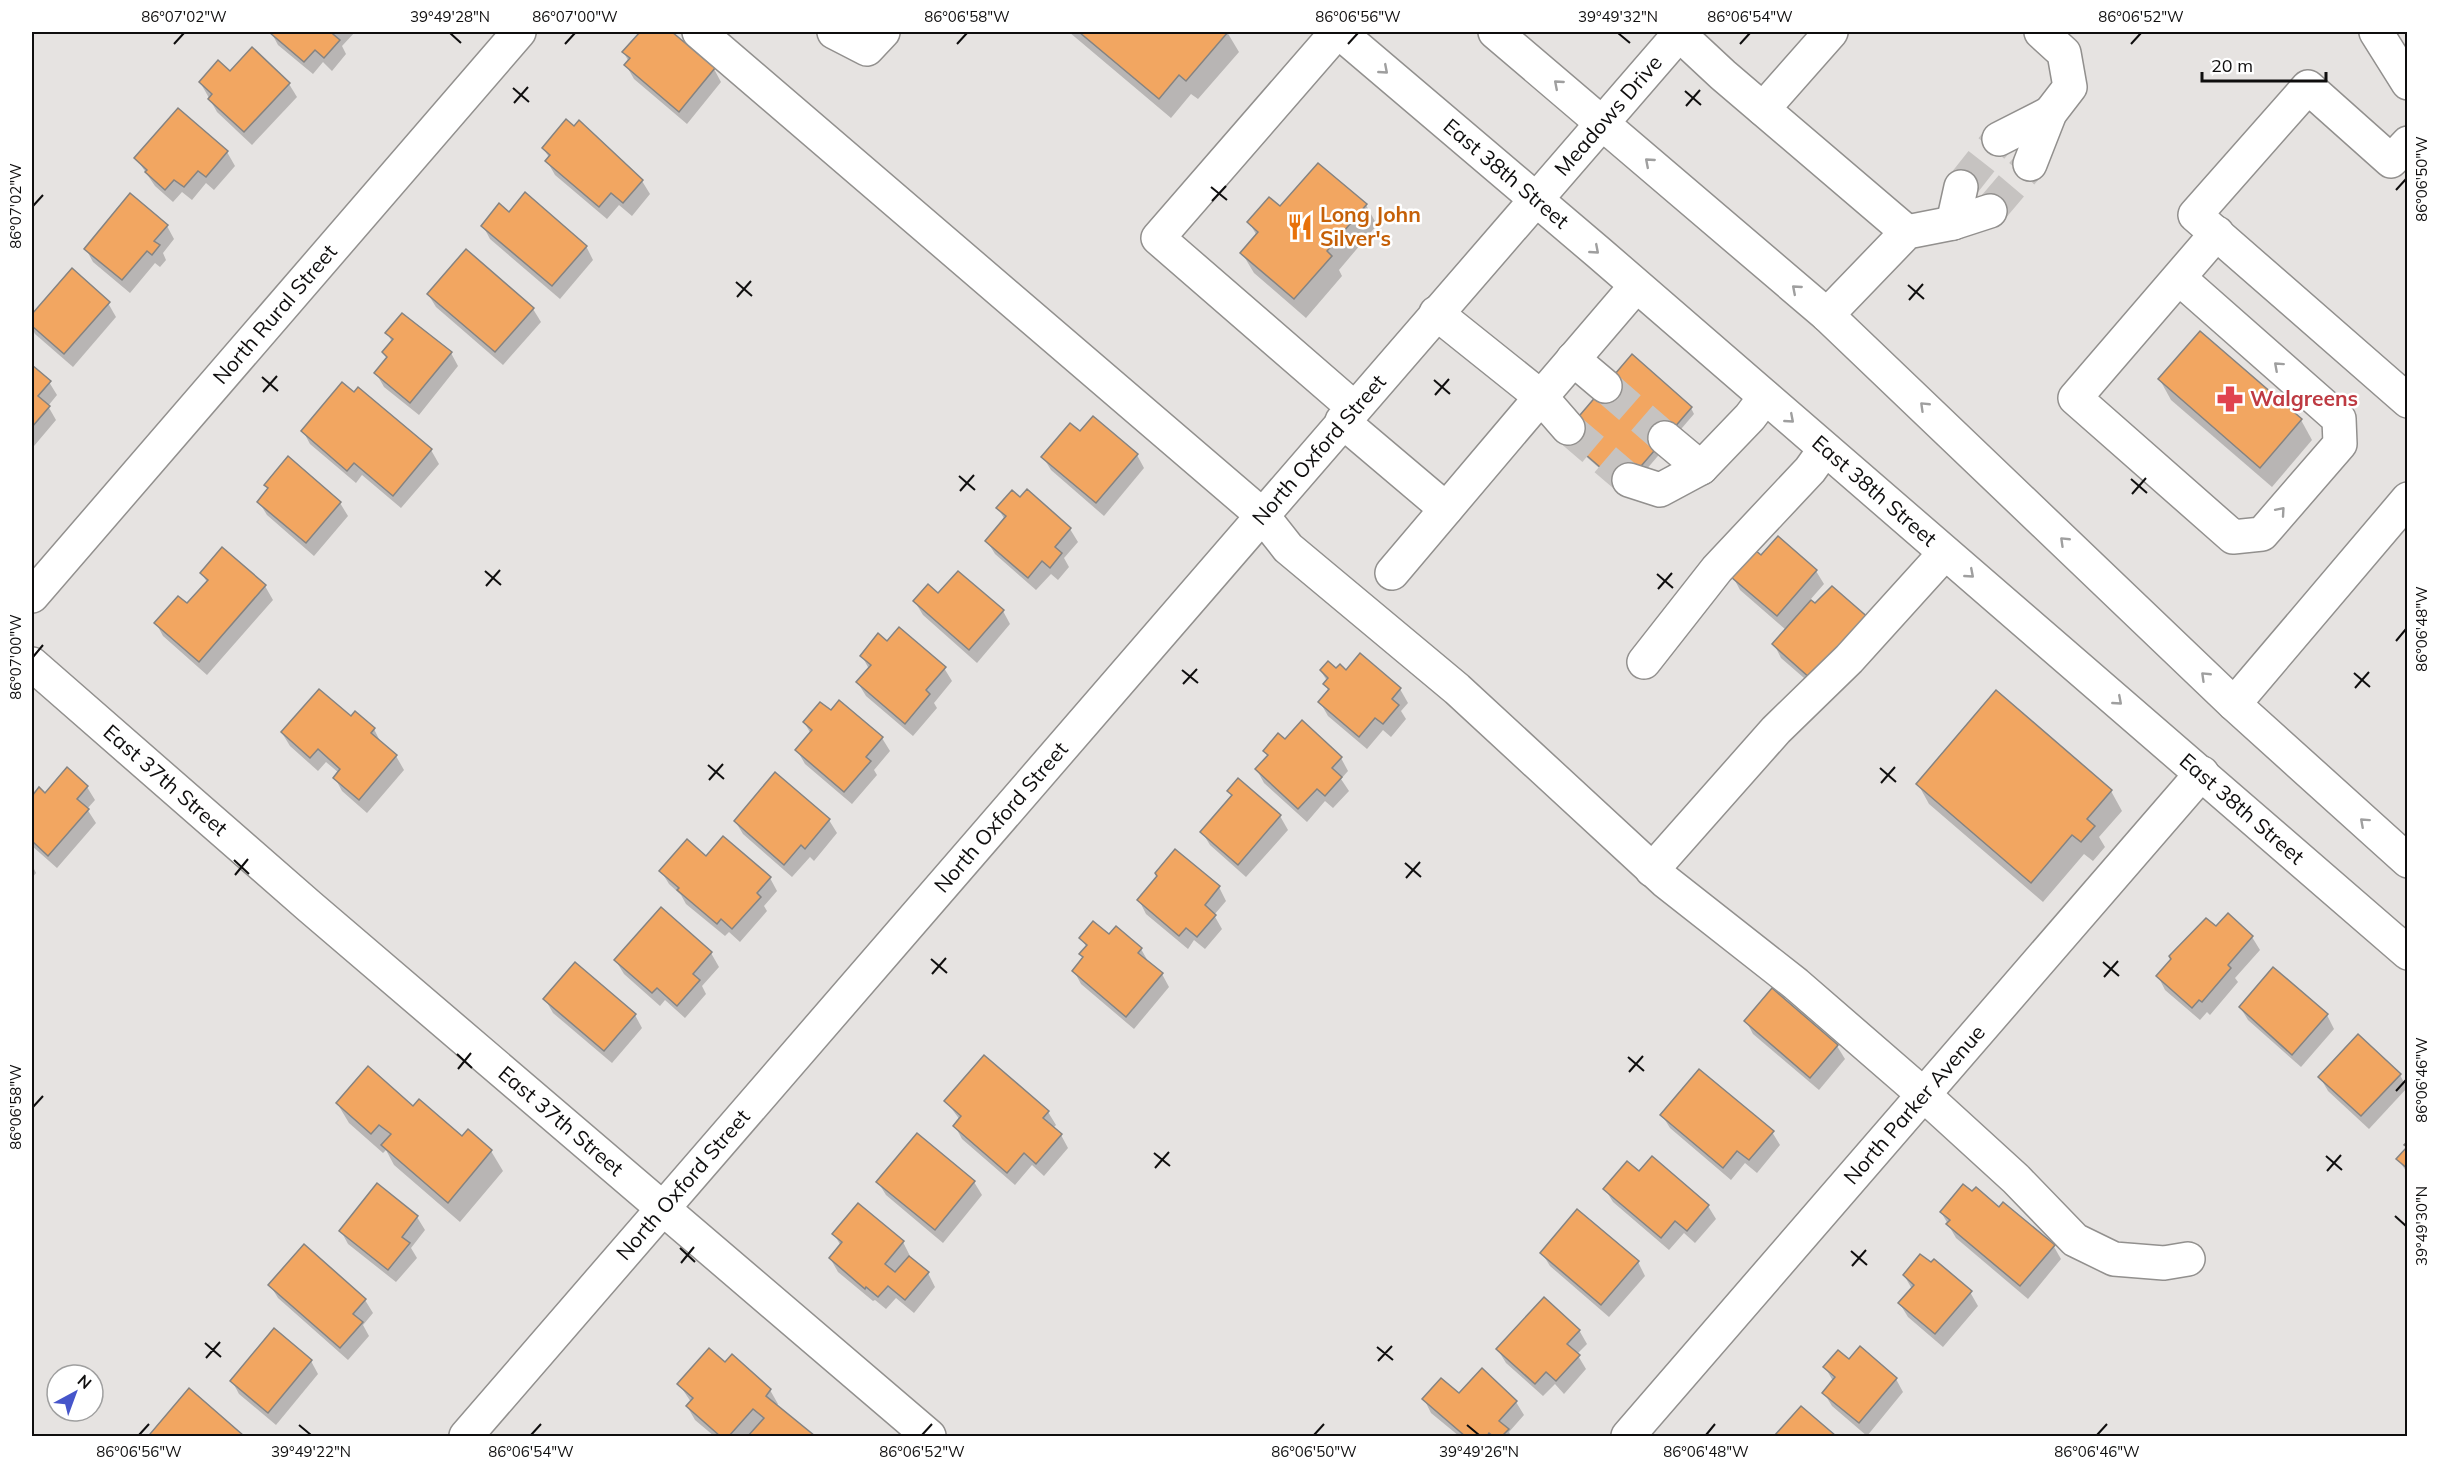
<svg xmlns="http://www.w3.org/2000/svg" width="2439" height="1468" font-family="Mulish,sans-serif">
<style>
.shadow{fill:#0003}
.building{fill:#f2a661;stroke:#858381;stroke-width:1.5}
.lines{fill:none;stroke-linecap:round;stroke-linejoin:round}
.minor-tunnel{stroke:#c6c3c1;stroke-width:33;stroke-dasharray:33 16;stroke-linecap:butt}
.minor-casing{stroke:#92908e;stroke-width:36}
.major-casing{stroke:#92908e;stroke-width:36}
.minor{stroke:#fff;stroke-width:33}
.major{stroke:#fff;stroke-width:33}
.oneway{stroke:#9f9f9f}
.ticks{fill:none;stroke:#0f0e0e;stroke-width:2}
.labels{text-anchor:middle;stroke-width:5;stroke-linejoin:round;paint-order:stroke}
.street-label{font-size:21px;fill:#0f0e0e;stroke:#fff}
.food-label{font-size:21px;font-weight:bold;fill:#c56008;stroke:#fff;text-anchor:start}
.health-label{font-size:21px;font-weight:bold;fill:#be3a42;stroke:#fff;text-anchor:start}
.neatline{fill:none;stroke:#0f0e0e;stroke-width:2}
.ticks-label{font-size:15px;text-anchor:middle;fill:#0f0e0e}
</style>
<rect width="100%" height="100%" fill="#e6e3e1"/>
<g class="shadow">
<path d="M271 32H355L342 46 346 54 332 71 323 62 313 74 278 45Z"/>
<path d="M642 32H651L654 34 656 32H670L714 69 721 82 687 124 634 79 626 65 629 62 624 53Z"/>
<path d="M1069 32H1227L1239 52 1198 99 1191 94 1171 118Z"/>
<path d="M230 73 289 84 297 97 252 145 217 112 200 82Z"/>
<path d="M178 110 227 152 235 166 214 190 206 183 192 200 182 192 173 202 155 186 136 158Z"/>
<path d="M543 148 642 181 650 194 632 216 619 205 607 219 555 175 547 161 550 159Z"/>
<path d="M1366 205 1377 225 1339 270 1342 276 1306 318 1254 273 1242 253 1257 236 1249 222 1280 208Z"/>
<path d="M509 214 586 246 593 260 560 299 490 239 483 226Z"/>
<path d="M167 226 174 239 163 253 166 260 160 267 155 263 130 293 93 262 86 249Z"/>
<path d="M72 270 108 303 116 317 73 367 35 334 32 328V316Z"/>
<path d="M428 294 533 309 541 322 503 365 436 307Z"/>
<path d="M387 333 451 353 458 366 419 415 384 387 376 373 388 360 384 353 392 342Z"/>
<path d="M32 367 49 382 57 395 48 406 56 420 34 446 32 444Z"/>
<path d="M2160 380 2301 420 2312 440 2272 487 2171 400Z"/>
<path d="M358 389 431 450 439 464 401 508 362 475 356 483 310 444 303 431Z"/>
<path d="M1691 408 1694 414 1627 492 1568 441Z"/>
<path d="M1080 433 1137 455 1144 468 1104 516 1051 470 1043 457Z"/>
<path d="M266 485 340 503 348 516 314 556 267 515 259 502 269 490Z"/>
<path d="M998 508 1070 529 1078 542 1064 558 1069 567 1058 580 1051 574 1036 590 995 554 987 541 1005 520Z"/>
<path d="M222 549 265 586 273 600 207 675 163 636 156 623 188 605 207 582 201 573Z"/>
<path d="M1816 571 1824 584 1810 600 1816 606 1819 691 1781 658 1774 644 1786 630 1740 590 1733 577Z"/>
<path d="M915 602 1003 611 1010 624 977 663 923 615Z"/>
<path d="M887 643 944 668 952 681 934 703 937 708 913 736 866 696 858 683 869 669 862 656Z"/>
<path d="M1360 655 1400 689 1408 703 1401 711 1406 719 1391 737 1383 730 1367 749 1328 716 1320 702 1329 692 1325 684 1327 681 1321 671 1346 672Z"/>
<path d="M831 712 882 738 890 751 874 770 877 775 852 804 805 764 797 750 811 734 804 722Z"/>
<path d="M351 718 374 729 381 743 396 756 404 770 367 813 342 791 335 778 339 773 326 762 318 771 290 746 282 733Z"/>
<path d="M1285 741 1341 758 1348 771 1341 779 1349 791 1333 808 1325 801 1307 822 1264 783 1257 770 1268 757 1264 751Z"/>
<path d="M775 774 829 820 837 833 814 861 810 857 792 877 743 834 735 821Z"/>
<path d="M1238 781 1280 816 1288 830 1246 877 1210 845 1202 832 1232 797 1229 791Z"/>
<path d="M1918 784 2111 791 2122 811 2099 837 2105 847 2093 861 2084 854 2043 902 1929 804Z"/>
<path d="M87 787 95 800 87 809 96 823 57 868 32 846V798L39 790 45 795Z"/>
<path d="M32 865 36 873 32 878Z"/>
<path d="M661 871 770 878 777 891 764 906 767 911 740 942 729 932 725 936 686 904 681 895 669 884Z"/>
<path d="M1219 887 1226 901 1214 915 1222 929 1205 949 1194 940 1188 949 1146 914 1139 900Z"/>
<path d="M661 909 711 953 719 967 702 986 706 994 685 1018 665 1000 660 1006 624 974 616 961Z"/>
<path d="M1116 928 1141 949 1149 963 1162 974 1169 987 1134 1029 1081 984 1074 971 1084 959 1081 954 1087 948 1081 938 1109 936Z"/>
<path d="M2216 928 2252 937 2260 950 2235 978 2238 982 2210 1015 2207 1012 2200 1020 2165 990 2158 976Z"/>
<path d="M545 999 635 1015 642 1028 612 1063 553 1013Z"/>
<path d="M2240 1007 2327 1015 2334 1029 2301 1067 2248 1020Z"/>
<path d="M1746 1021 1837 1046 1845 1059 1819 1090 1753 1034Z"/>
<path d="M985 1057 1048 1112 1056 1125 1053 1128 1061 1135 1068 1148 1044 1176 1032 1165 1015 1185 962 1139 955 1126 960 1120 946 1101Z"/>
<path d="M2400 1075 2407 1088 2369 1129 2328 1091 2320 1077Z"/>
<path d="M337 1103 414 1108 462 1138 468 1132 491 1151 503 1171 460 1222 394 1165 386 1150 383 1153 349 1123Z"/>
<path d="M1662 1115 1772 1132 1780 1145 1757 1173 1745 1163 1731 1180 1670 1128Z"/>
<path d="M2408 1148V1174L2398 1159Z"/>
<path d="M1639 1173 1708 1206 1716 1219 1695 1243 1684 1233 1669 1250 1613 1202 1605 1189Z"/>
<path d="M878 1182H974L982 1195 943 1243 886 1195Z"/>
<path d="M2000 1209 2053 1245 2061 1259 2028 1299 1956 1238 1941 1212Z"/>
<path d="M417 1217 425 1230 411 1248 417 1258 396 1282 348 1244 341 1231Z"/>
<path d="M834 1234 903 1242 910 1256 909 1257 928 1273 935 1287 914 1313 896 1298 886 1309 875 1300 873 1301 838 1272 830 1258 841 1246Z"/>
<path d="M1542 1253 1638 1262 1645 1276 1609 1317 1550 1266Z"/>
<path d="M1904 1275 1970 1292 1978 1306 1943 1347 1908 1317 1900 1304 1912 1289Z"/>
<path d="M270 1285 365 1300 373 1313 363 1325 369 1336 348 1360 278 1298Z"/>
<path d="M1579 1330 1587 1344 1577 1354 1586 1369 1564 1394 1555 1384 1543 1396 1506 1363 1498 1350Z"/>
<path d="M732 1356 770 1390 778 1404 776 1406 813 1436H714L695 1420 687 1406 691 1402 679 1384 725 1364Z"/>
<path d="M311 1361 318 1374 276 1425 239 1394 232 1381Z"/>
<path d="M1849 1361 1896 1379 1903 1392 1867 1436 1832 1406 1824 1393 1833 1381 1825 1367Z"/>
<path d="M189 1391 242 1436H153L152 1434Z"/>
<path d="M1459 1395 1516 1402 1524 1415 1509 1432 1511 1436H1459L1431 1413 1424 1399Z"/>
<path d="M1801 1408 1834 1436H1776Z"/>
</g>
<g class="building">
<path d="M269 32H336L333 34 340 40 324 58 315 50 304 62Z"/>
<path d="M640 32H672L715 68 679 112 624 65 630 58 622 52Z"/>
<path d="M1079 32H1228L1186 81 1179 75 1159 99Z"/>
<path d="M252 47 290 83 244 132 208 99 212 94 199 82 218 60 230 71Z"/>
<path d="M178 108 228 151 206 177 198 171 184 187 174 180 165 190 145 172 147 170 134 158Z"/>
<path d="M566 119 574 126 579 120 643 180 623 203 611 193 599 207 545 161 550 155 542 148Z"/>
<path d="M1318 163 1367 204 1327 251 1332 256 1294 299 1240 253 1258 232 1247 222 1269 197 1280 206Z"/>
<path d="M525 192 587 246 552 286 481 226 499 203 509 212Z"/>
<path d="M130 193 168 225 154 241 160 245 152 255 147 251 122 280 84 249Z"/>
<path d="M466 249 534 308 495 352 427 294Z"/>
<path d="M72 268 110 302 64 354 32 326V314Z"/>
<path d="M402 313 452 352 410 403 374 373 387 357 382 352 393 339 385 333Z"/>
<path d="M2200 331 2302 419 2260 468 2158 379Z"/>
<path d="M1632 354 1692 407 1623 487 1563 435Z"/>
<path d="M32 365 51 381 38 396 50 406 32 427Z"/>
<path d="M342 382 354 392 358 387 432 449 393 496 354 463 347 471 301 431Z"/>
<path d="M1093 416 1138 454 1096 503 1041 457 1070 423 1080 431Z"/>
<path d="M288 456 341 502 306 543 257 502 268 488 264 485Z"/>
<path d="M1027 489 1071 528 1055 547 1062 553 1050 568 1042 561 1028 578 985 541 1006 516 996 508 1012 490 1020 497Z"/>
<path d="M1778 536 1817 570 1777 616 1731 577 1755 550 1761 555Z"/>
<path d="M222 547 266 585 199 662 154 623 178 596 187 603 208 580 200 573Z"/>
<path d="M958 571 1004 610 969 650 913 601 928 584 938 593Z"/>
<path d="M1832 586 1871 620 1811 679 1772 644 1811 600 1815 603Z"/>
<path d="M899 627 946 667 926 690 930 694 905 724 856 682 871 665 860 656 878 633 887 641Z"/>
<path d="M1360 653 1401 688 1392 699 1399 705 1383 724 1375 718 1359 737 1318 702 1329 689 1323 684 1328 678 1320 670 1328 661 1336 668 1340 664 1346 670Z"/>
<path d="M319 689 351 716 355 711 375 728 371 733 397 755 359 800 333 778 340 769 318 749 310 758 281 732Z"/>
<path d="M1996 690 2112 790 2087 819 2095 826 2081 842 2072 835 2031 883 1916 784Z"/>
<path d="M839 700 883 737 866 757 871 761 844 792 795 750 812 730 803 722 820 702 831 710Z"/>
<path d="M1302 720 1342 757 1332 768 1342 777 1325 796 1317 789 1298 809 1255 769 1268 755 1263 751 1278 733 1285 739Z"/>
<path d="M67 767 88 786 77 799 89 809 48 856 32 841V796L39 787 45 793Z"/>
<path d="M775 772 830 819 805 849 801 845 784 865 734 821Z"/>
<path d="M1238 778 1281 815 1238 865 1200 832 1232 795 1227 791Z"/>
<path d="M723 836 771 877 757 893 761 897 732 929 721 919 717 924 677 890 679 888 659 871 687 839 706 856Z"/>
<path d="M1175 849 1220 886 1205 905 1216 915 1197 937 1186 928 1179 936 1137 900 1157 876 1155 873Z"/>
<path d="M661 907 712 952 693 974 700 980 677 1006 657 988 652 993 614 960Z"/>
<path d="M2228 913 2253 936 2228 965 2231 968 2202 1002 2199 1000 2192 1008 2156 976 2171 959 2169 956 2206 918 2216 926Z"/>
<path d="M1093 921 1109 934 1116 926 1142 948 1138 953 1163 973 1126 1017 1072 971 1083 957 1079 954 1087 945 1079 938Z"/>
<path d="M575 962 636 1014 604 1051 543 999Z"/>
<path d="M2273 967 2328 1014 2292 1055 2239 1007Z"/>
<path d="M1772 988 1838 1045 1810 1078 1744 1021Z"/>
<path d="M2358 1034 2401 1074 2361 1116 2318 1077Z"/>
<path d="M984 1055 1049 1111 1043 1118 1062 1134 1036 1164 1024 1153 1007 1173 953 1126 961 1116 944 1101Z"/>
<path d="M368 1066 413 1106 419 1099 462 1136 468 1129 492 1150 448 1203 381 1145 391 1134 379 1125 371 1134 336 1103Z"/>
<path d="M1699 1069 1774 1131 1749 1160 1737 1151 1723 1168 1660 1115Z"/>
<path d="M917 1133 975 1181 935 1230 876 1182Z"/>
<path d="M2408 1141V1169L2396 1159 2407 1147 2404 1145Z"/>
<path d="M1652 1156 1709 1205 1687 1231 1675 1221 1661 1238 1603 1189 1627 1161 1639 1171Z"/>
<path d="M377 1183 418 1216 402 1237 410 1243 388 1270 339 1231Z"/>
<path d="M1963 1184 1972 1191 1976 1187 1999 1207 2003 1202 2055 1245 2020 1286 1946 1224 1950 1220 1940 1212Z"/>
<path d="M858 1203 904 1241 885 1264 895 1272 909 1256 929 1272 905 1300 888 1286 878 1297 866 1287 865 1289 829 1258 842 1242 832 1234Z"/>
<path d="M1577 1209 1639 1261 1601 1305 1540 1253Z"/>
<path d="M304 1244 366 1299 353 1314 363 1322 340 1348 268 1285Z"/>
<path d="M1920 1254 1931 1262 1934 1259 1972 1291 1935 1334 1898 1303 1914 1285 1903 1275Z"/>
<path d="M1544 1297 1580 1330 1567 1344 1580 1355 1556 1381 1546 1372 1535 1384 1496 1349Z"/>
<path d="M274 1328 312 1360 268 1413 230 1381Z"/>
<path d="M1860 1346 1897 1378 1859 1423 1822 1393 1835 1377 1823 1367 1838 1350 1849 1359Z"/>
<path d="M709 1348 725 1362 732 1354 771 1389 766 1396 815 1436H748L764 1418 753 1409 729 1436H720L686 1406 693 1398 677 1384Z"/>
<path d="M1482 1368 1517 1401 1499 1421 1509 1429 1502 1436H1493L1489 1433 1487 1436H1465L1422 1399 1441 1378 1459 1393Z"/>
<path d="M189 1388 244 1436H153L150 1434Z"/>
<path d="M1801 1406 1836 1436H1774Z"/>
</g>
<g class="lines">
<g class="minor-tunnel">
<path d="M1961 187 1999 139"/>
<path d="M1990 211 2030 164"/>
<path d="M1605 386 1665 438"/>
<path d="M1568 428 1629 480"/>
</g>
<g class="minor-casing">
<g id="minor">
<path d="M699 32 1262 515 1288 548 1457 689 1665 881 1796 984 1924 1095 2016 1179 2075 1240 2114 1259 2164 1263 2188 1259"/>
<path d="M834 32 867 49 883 32"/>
<path d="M1337 32 1158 238 1354 408"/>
<path d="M2376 32 2408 83"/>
<path d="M1679 34 1723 75 1907 232"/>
<path d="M1763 109 1831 32"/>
<path d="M1999 139 2050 113"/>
<path d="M2408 143 2391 161 2308 87 2195 215 2408 401"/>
<path d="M2030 164 2050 113 2070 87 2064 53 2041 32"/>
<path d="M1953 223 1961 187"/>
<path d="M2179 278 2339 419 2340 444 2262 534 2233 537 2075 398 2217 233"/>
<path d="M1436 313 1541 397 1636 286"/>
<path d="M1827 315 1907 232 1953 223 1990 211"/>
<path d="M1573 359 1605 386"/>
<path d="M1342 421 1446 509"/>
<path d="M1665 438 1701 468"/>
<path d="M1629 480 1660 490 1701 468 1750 417 1765 397"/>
<path d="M1392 573 1541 397 1568 428"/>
<path id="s1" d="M32 596 519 32"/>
<path d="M1644 662 1717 569 1810 470 1825 449"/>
<path id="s2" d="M32 664 309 906 929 1436"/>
<path d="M2234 704 2408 499"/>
<path d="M1652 870 1776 730 1849 659 1945 553"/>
<path id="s3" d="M466 1436 1681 32"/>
<path id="s4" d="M1628 1436 2202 773"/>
</g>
</g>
<g class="major-casing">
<g id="major">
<path id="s5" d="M1339 32 1598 252 2408 953"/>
<path d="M1495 32 1827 315 2234 704 2408 861"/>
</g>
</g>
<use href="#minor" class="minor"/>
<use href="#major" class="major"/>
</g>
<defs><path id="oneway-chevron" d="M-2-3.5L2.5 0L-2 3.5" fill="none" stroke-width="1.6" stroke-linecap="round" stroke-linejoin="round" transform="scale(1.5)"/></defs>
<g class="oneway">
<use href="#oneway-chevron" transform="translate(1384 70) rotate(41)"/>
<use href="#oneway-chevron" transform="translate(1558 84) rotate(-139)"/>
<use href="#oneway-chevron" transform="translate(1649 162) rotate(-139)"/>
<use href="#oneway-chevron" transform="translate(1595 250) rotate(41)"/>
<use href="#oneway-chevron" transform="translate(1796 289) rotate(-139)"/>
<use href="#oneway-chevron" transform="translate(2278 366) rotate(-138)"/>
<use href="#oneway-chevron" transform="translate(1924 406) rotate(-136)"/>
<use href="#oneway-chevron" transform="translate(1790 419) rotate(41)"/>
<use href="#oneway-chevron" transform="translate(2281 511) rotate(-49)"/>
<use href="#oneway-chevron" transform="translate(2064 541) rotate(-136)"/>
<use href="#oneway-chevron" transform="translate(1970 574) rotate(41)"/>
<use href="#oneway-chevron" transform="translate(2205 676) rotate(-136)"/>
<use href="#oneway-chevron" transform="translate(2118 701) rotate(41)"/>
<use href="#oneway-chevron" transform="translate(2364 822) rotate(-138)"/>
</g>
<path class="ticks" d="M450 33 461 43M1618 33 1630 43M174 44 184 33M565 44 575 33M957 44 967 33M1348 44 1358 33M1740 44 1750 33M2131 44 2141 33M513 88 529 102M1685 91 1701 105M514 103 528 87M1686 106 1700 90M1211 187 1227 200M2396 190 2406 179M1212 201 1226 186M33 206 43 195M736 282 752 296M1908 285 1924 299M737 297 751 281M1909 300 1923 284M262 377 278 391M1434 380 1450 394M263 392 277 376M1435 395 1449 379M959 476 975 490M2131 479 2147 493M960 491 974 475M2132 494 2146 478M485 571 501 585M1657 574 1673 588M486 586 500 570M1658 589 1672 573M2396 641 2406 629M33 657 43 645M1182 670 1198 683M2354 673 2370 687M1183 684 1197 669M2355 688 2369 672M708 765 724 779M1880 768 1896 782M709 780 723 764M1881 783 1895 767M234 860 249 874M1405 863 1421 877M235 875 248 859M1406 878 1420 862M931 959 947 973M2103 962 2119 976M932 974 946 958M2104 977 2118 961M457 1054 472 1068M1628 1057 1644 1071M458 1069 471 1053M1629 1072 1643 1056M2396 1091 2406 1080M33 1107 43 1096M1154 1153 1170 1166M2326 1156 2342 1170M1155 1168 1169 1152M2327 1171 2341 1155M2395 1216 2406 1226M680 1248 695 1262M1851 1251 1867 1265M681 1263 694 1247M1852 1266 1866 1250M205 1343 221 1357M1377 1347 1393 1360M206 1358 220 1342M1378 1361 1392 1346M299 1425 311 1435M1467 1425 1479 1435M139 1435 149 1424M531 1435 541 1424M922 1435 932 1424M1314 1435 1324 1424M1706 1435 1715 1424M2097 1435 2107 1424"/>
<defs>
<g id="restaurant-bare" transform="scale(2.07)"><path d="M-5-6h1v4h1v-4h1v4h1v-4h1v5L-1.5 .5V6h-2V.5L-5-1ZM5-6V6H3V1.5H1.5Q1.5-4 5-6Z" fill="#e8710a" stroke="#fff" stroke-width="2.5" paint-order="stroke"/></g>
<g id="pharmacy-bare" transform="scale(2.07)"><path d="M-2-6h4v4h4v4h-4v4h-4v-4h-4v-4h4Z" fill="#e0444e" stroke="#fff" stroke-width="2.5" paint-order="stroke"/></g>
</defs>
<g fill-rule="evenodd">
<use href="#restaurant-bare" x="1300" y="227"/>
<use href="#pharmacy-bare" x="2230" y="399"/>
</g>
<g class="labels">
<g class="street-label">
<text dy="7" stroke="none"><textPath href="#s3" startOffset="1746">Meadows Drive</textPath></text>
<text dy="7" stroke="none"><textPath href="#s5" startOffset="219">East 38th Street</textPath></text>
<text dy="7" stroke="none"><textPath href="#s1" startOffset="372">North Rural Street</textPath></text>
<text dy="7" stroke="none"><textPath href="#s3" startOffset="1304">North Oxford Street</textPath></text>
<text dy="7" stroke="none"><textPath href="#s5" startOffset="705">East 38th Street</textPath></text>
<text dy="7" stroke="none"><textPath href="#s2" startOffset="177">East 37th Street</textPath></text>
<text dy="7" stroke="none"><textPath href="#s5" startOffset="1191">East 38th Street</textPath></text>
<text dy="7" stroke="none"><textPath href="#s3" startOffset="818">North Oxford Street</textPath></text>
<text dy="7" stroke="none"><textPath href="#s4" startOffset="438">North Parker Avenue</textPath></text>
<text dy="7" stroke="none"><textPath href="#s2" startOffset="699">East 37th Street</textPath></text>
<text dy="7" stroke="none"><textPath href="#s3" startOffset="332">North Oxford Street</textPath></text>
</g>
<g class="food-label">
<text x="1320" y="222">Long John<tspan x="1320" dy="24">Silver's</tspan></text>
</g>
<g class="health-label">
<text x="2250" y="406">Walgreens</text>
</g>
</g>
<rect width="2439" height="1468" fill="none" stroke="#ffffff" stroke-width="66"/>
<g transform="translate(75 1393) rotate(41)"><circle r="28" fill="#ffffff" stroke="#9f9f9f" stroke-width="1.5"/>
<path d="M0-4.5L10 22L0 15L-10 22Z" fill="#4655ca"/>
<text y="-9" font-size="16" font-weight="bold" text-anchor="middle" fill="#0f0e0e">N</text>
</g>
<path d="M2202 72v9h124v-9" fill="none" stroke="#0f0e0e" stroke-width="3"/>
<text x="2211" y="72" font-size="18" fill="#0f0e0e" stroke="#ffffff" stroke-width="4.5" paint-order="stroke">20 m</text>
<rect x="33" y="33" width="2373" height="1402" class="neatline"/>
<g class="ticks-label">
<text x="184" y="22">86°07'02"W</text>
<text x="450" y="22">39°49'28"N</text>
<text x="575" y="22">86°07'00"W</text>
<text x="967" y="22">86°06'58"W</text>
<text x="1358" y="22">86°06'56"W</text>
<text x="1618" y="22">39°49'32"N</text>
<text x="1750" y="22">86°06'54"W</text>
<text x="2141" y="22">86°06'52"W</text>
<text transform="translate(2422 179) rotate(-90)" y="5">86°06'50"W</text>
<text transform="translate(16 206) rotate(-90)" y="5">86°07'02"W</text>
<text transform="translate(2422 629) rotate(-90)" y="5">86°06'48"W</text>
<text transform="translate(16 657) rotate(-90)" y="5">86°07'00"W</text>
<text transform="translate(2422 1080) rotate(-90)" y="5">86°06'46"W</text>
<text transform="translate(16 1107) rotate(-90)" y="5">86°06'58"W</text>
<text transform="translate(2422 1226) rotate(-90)" y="5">39°49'30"N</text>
<text x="139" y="1457">86°06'56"W</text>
<text x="311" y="1457">39°49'22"N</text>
<text x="531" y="1457">86°06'54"W</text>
<text x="922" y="1457">86°06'52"W</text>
<text x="1314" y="1457">86°06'50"W</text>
<text x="1479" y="1457">39°49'26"N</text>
<text x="1706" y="1457">86°06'48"W</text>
<text x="2097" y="1457">86°06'46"W</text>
</g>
</svg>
